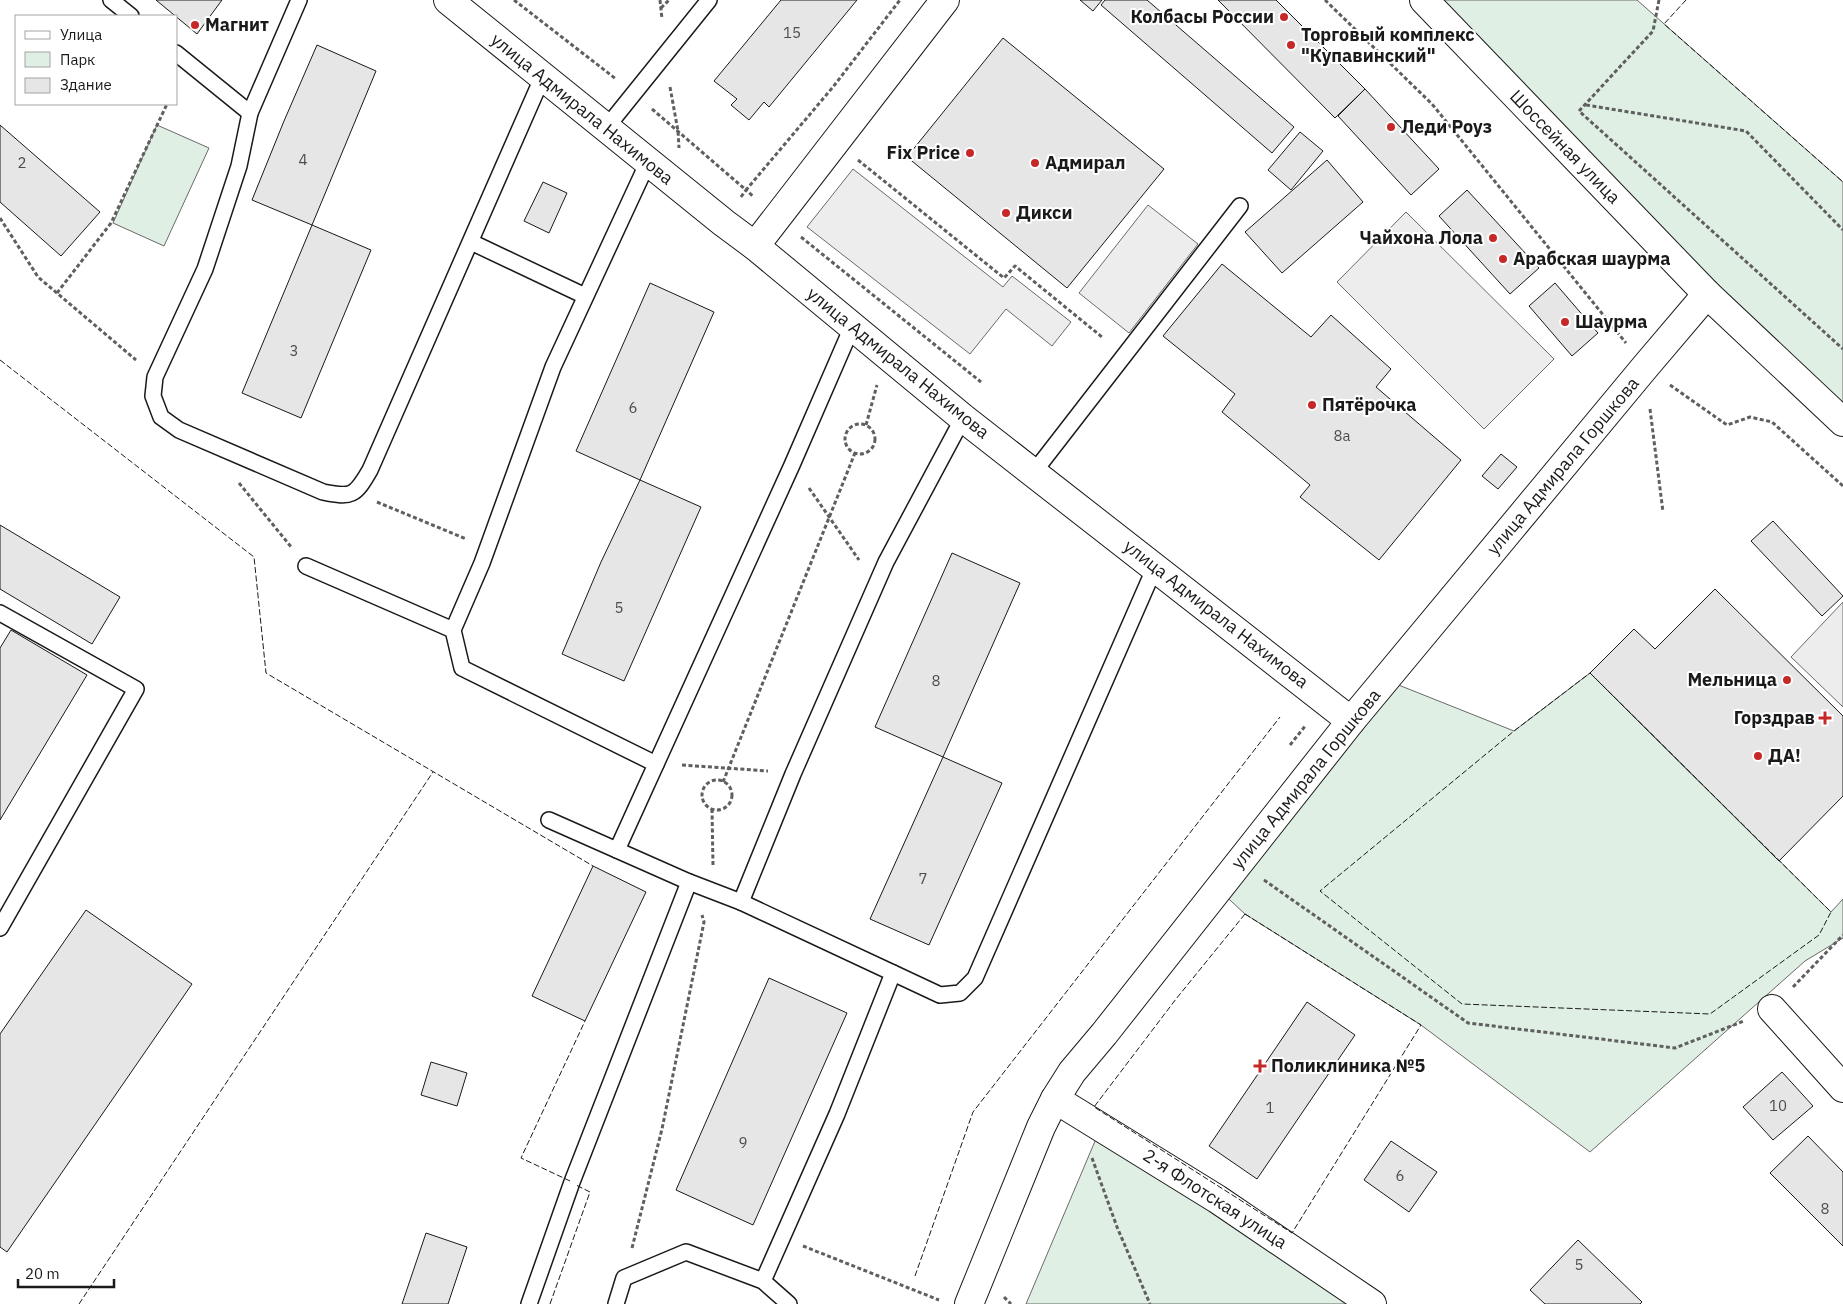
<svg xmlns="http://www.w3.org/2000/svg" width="1843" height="1304" font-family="'IBM Plex Sans',sans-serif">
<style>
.green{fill:#e0efe3;stroke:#6a6a6a}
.parking{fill:#ededed;stroke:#6a6a6a}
.building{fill:#e6e6e6;stroke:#1a1a1a}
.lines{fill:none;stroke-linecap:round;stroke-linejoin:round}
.service-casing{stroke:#1a1a1a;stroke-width:18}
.minor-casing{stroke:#1a1a1a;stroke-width:30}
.tertiary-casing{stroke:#1a1a1a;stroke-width:30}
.secondary-casing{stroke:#1a1a1a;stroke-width:30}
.path{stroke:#5f5f5f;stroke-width:3;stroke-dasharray:4 2.5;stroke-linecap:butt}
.service{stroke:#fff;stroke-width:15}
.minor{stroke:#fff;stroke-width:28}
.tertiary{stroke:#fff;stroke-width:28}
.secondary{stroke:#fff;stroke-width:28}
.fence{stroke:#1a1a1a;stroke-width:1;stroke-dasharray:6 2.5;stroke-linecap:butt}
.poi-dot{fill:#c62828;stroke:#fff;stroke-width:2}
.labels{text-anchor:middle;stroke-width:4;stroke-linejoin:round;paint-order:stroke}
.number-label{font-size:15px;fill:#4d4d4d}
.poi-label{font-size:18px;font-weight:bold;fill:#1a1a1a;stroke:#fff;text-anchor:start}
.street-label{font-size:18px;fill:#1a1a1a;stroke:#fff}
</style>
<rect width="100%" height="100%" fill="#fff"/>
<g class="green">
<path d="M1424 0H1637L1843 182V422Z"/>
<path d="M157 125 209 148 164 246 113 223Z"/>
<path d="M1590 673 1831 912 1843 899V938L1805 961 1590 1152 1421 1025 1245 914 1218 889 1386 680 1514 731Z"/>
<path d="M1101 1127 1370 1304H1026Z"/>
</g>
<g class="parking">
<path d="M853 169 1003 287 1012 276 1071 322 1052 346 1006 309 970 354 807 227Z"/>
<path d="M1148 205 1198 244 1129 333 1079 293Z"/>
<path d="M1406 212 1554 359 1484 429 1337 282Z"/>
<path d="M1843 602V707L1791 657Z"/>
</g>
<g class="building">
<path d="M156 0H222L197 34Z"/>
<path d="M781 0H857L769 107 764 102 749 120 731 105 737 99 714 81Z"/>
<path d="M1080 0H1102L1093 11Z"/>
<path d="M1105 0H1147L1294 127 1272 153 1101 5Z"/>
<path d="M1218 0H1276L1365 89 1335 118Z"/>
<path d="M1003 38 1164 169 1067 288 907 157Z"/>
<path d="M317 45 376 71 312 225 252 200 284 121Z"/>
<path d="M1365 89 1439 169 1411 195 1338 116Z"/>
<path d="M0 125 100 212 61 256 0 202Z"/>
<path d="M1300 132 1323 151 1291 190 1268 170Z"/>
<path d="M1327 160 1363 202 1282 273 1245 232Z"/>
<path d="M543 182 567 193 549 233 524 221Z"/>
<path d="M1467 190 1539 268 1510 294 1439 216Z"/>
<path d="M312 225 371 250 301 418 242 393Z"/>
<path d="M1222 264 1311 337 1331 315 1391 369 1376 387 1461 460 1379 560 1300 497 1310 485 1222 412 1235 394 1163 336Z"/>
<path d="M650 283 714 312 640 480 576 451Z"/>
<path d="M1555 283 1598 333 1572 356 1529 306Z"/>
<path d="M1501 454 1517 467 1498 489 1482 476Z"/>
<path d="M640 480 701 507 624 681 562 654 601 562Z"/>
<path d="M1773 521 1843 596 1822 616 1751 541Z"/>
<path d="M0 525 120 597 92 644 0 589Z"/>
<path d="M952 553 1020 583 943 757 875 727Z"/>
<path d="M1715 589 1843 716V796L1779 861 1590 673 1634 629 1655 649Z"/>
<path d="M11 630 87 675 0 820V648Z"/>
<path d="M943 757 1002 783 929 945 870 919Z"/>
<path d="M593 866 646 892 585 1021 532 996Z"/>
<path d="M86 910 192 984 7 1252 0 1247V1034Z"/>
<path d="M769 978 847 1013 753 1225 676 1190Z"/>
<path d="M1307 1002 1355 1035 1257 1179 1209 1146Z"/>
<path d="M431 1062 467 1073 457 1106 421 1095Z"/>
<path d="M1782 1072 1813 1106 1773 1140 1743 1107Z"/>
<path d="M1808 1136 1843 1172V1246L1770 1173Z"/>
<path d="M1391 1141 1437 1172 1409 1212 1364 1180Z"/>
<path d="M426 1233 467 1247 448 1304H402Z"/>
<path d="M1578 1240 1642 1302 1640 1304H1545L1530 1290Z"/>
</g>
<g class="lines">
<g class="service-casing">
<g id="service">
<path d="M111 0 131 16"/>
<path d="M299 0 250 113 239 166 205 269 155 377 153 396 161 417 179 430 323 492C352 498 355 496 370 470L543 76"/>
<path d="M176 53 250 113"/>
<path d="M606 128 709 0"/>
<path d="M648 162 553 367 482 563 453 630 462 668 656 764"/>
<path d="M471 242 585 296"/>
<path d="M1034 472 1240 206"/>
<path d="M306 566 453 630"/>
<path d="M0 613 136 689 0 928"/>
<path d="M549 820 689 882"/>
<path d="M617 850 792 465 852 327"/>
<path d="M893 973 940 995 960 993 975 978 1155 567"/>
<path d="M763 1281 837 1114 893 973 741 902 793 774 886 562 963 418"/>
<path d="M529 1304 572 1182 689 882 741 902"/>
<path d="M616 1304 624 1278 686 1252 763 1281 789 1304"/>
</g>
</g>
<g class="minor-casing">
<g id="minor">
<path d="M448 0 724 223 755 246 963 418 1351 721"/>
<path d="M755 246 945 0"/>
<path d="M1772 1009 1843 1088"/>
<path d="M1055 1099 1217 1199 1372 1304"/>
</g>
</g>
<g class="tertiary-casing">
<path id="tertiary" d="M969 1304 1041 1127 1055 1099 1072 1072 1104 1034 1351 721 1645 367 1707 294"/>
</g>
<g class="secondary-casing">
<path id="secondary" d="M1424 0 1707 294 1843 422"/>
</g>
<g class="path">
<path d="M514 0 616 79"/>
<path d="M660 0 662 19"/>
<path d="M1325 0 1432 104 1626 343"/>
<path d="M1659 0 1653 31 1579 111 1843 349"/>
<path d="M661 8 669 0"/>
<path d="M670 87 678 131 679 148"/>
<path d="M1586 105 1746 131 1843 230"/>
<path d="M652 109 746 190 833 87 900 0"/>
<path d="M858 160 1004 278 1015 266 1102 337"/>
<path d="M741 197 746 190 754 197"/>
<path d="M0 218 38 277 136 360"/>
<path d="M801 237 981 382"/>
<path d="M57 293 111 223 167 104"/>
<path d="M1670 385 1727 425 1750 417 1772 422 1843 486"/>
<path d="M1650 409 1663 512"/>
<circle cx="860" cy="439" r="15"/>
<path d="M866 425 877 385"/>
<path d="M239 483 292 548"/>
<path d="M809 488 859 560"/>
<path d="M377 502 466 539"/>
<path d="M1290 745 1306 725"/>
<path d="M682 765 768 771"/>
<circle cx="717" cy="795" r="15"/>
<path d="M723 782 855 453"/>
<path d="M712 809 713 865"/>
<path d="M1264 880 1468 1023 1675 1048 1744 1021"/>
<path d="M1793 987 1843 935"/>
<path d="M1092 1158 1117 1227 1150 1304"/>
<path d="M803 1246 939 1300"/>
<path d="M632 1248 662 1129 704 922 702 915"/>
<path d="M1004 1297 1011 1304"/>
</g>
<use href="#service" class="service"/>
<use href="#minor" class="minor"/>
<use href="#tertiary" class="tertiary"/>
<use href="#secondary" class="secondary"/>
<g class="fence">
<path d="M1686 0 1664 24 1843 182"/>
<path d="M0 360 254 557 266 673 593 866"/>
<path d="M1590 673 1831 912 1819 935 1710 1014 1462 1004 1320 891 1514 731Z"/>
<path d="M1245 914 1421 1025 1292 1233 1094 1107 1176 999Z"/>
<path d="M570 1181 521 1158 585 1021"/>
<path d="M915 1276 973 1112 1280 717"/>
<path d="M79 1304 433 772"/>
<path d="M550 1304 590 1192 576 1185"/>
</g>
</g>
<g class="poi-dot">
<circle cx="1284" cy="17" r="5"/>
<circle cx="195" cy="25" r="5"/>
<circle cx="1291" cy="45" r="5"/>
<circle cx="1391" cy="127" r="5"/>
<circle cx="970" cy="153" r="5"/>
<circle cx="1035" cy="163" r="5"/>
<circle cx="1006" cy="213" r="5"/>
<circle cx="1493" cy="238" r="5"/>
<circle cx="1503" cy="259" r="5"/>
<circle cx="1565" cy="322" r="5"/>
<circle cx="1312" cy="405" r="5"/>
<circle cx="1787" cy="680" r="5"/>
<path d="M1822.5 710.5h5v5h5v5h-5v5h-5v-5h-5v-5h5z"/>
<circle cx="1758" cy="756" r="5"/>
<path d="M1257.5 1058.5h5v5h5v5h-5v5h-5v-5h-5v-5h5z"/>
</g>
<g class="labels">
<g class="number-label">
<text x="792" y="38">15</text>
<text x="303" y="165">4</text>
<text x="22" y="168">2</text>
<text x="294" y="356">3</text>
<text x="633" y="413">6</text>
<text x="1342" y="441">8а</text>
<text x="619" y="613">5</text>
<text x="936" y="686">8</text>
<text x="923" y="884">7</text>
<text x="1778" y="1111">10</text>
<text x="1270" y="1113">1</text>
<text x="743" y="1148">9</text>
<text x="1400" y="1181">6</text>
<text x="1825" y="1214">8</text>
<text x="1579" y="1270">5</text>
</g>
<g class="poi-label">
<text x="1274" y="23" text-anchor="end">Колбасы России</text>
<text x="205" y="31">Магнит</text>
<text x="1301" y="41">Торговый комплекс<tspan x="1301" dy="21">"Купавинский"</tspan></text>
<text x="1401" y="133">Леди Роуз</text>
<text x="960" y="159" text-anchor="end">Fix Price</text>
<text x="1045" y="169">Адмирал</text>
<text x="1016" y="219">Дикси</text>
<text x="1483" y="244" text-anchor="end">Чайхона Лола</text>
<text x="1513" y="265">Арабская шаурма</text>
<text x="1575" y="328">Шаурма</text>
<text x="1322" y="411">Пятёрочка</text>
<text x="1777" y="686" text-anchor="end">Мельница</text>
<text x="1815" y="724" text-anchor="end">Горздрав</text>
<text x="1768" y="762">ДА!</text>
<text x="1271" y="1072">Поликлиника №5</text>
</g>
<g class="street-label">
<text transform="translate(582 109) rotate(39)" y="6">улица Адмирала Нахимова</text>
<text transform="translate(1565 147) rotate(46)" y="6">Шоссейная улица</text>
<text transform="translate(898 363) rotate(39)" y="6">улица Адмирала Нахимова</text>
<text transform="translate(1563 466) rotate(-50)" y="6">улица Адмирала Горшкова</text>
<text transform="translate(1216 614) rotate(38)" y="6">улица Адмирала Нахимова</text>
<text transform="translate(1306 779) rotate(-51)" y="6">улица Адмирала Горшкова</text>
<text transform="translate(1215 1199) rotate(33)" y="6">2-я Флотская улица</text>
</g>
</g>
<rect x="15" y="15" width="162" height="90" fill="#ffffff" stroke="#a3a3a3"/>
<rect x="25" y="31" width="25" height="8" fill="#ffffff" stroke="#a3a3a3"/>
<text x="60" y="40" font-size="15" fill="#1a1a1a">Улица</text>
<rect x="25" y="52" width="25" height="15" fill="#e0efe3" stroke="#a3a3a3"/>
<text x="60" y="65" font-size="15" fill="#1a1a1a">Парк</text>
<rect x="25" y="78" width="25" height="15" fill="#e6e6e6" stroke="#a3a3a3"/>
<text x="60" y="90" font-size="15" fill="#1a1a1a">Здание</text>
<path d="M18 1279v8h96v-8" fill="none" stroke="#1a1a1a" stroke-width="2.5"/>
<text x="25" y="1279" font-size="15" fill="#1a1a1a" stroke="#ffffff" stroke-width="4" paint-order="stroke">20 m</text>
</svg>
